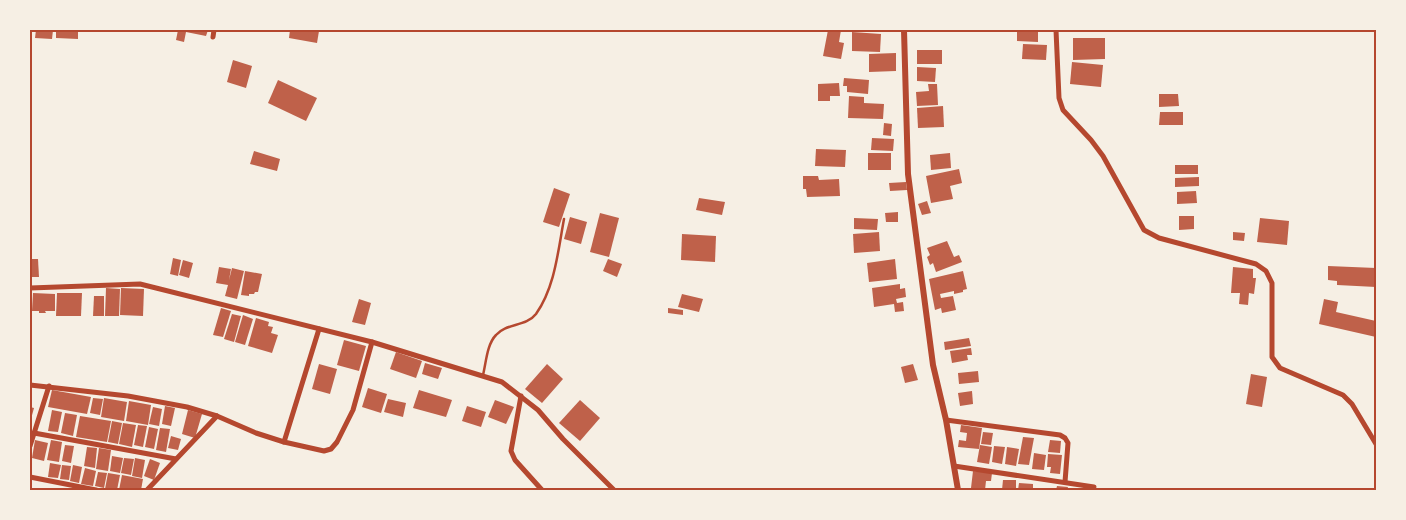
<svg xmlns="http://www.w3.org/2000/svg" width="1406" height="520" font-family="'Roboto Serif',serif">
<style>
.building{fill:#bf614a}
.lines{fill:none;stroke-linecap:round;stroke-linejoin:round}
.service{stroke:#b5482f;stroke-width:2.5}
.minor{stroke:#b5482f;stroke-width:5}
.tertiary{stroke:#b5482f;stroke-width:6}
.neatline{fill:none;stroke:#b5482f;stroke-width:2}
</style>
<rect width="100%" height="100%" fill="#f6efe4"/>
<g class="building">
<path d="M36 30H53L52 39 35 38Z"/>
<path d="M56 30H78V39L56 38Z"/>
<path d="M178 30H208L206 36 186 32 184 42 176 40Z"/>
<path d="M290 30 319 31 317 43 289 38Z"/>
<path d="M828 30H841L839 42 844 43 841 59 823 56Z"/>
<path d="M1017 30H1038V42L1017 41Z"/>
<path d="M852 32 881 34 880 52 852 51Z"/>
<path d="M1073 38H1105V59L1073 60Z"/>
<path d="M1023 44 1047 45 1046 60 1022 59Z"/>
<rect x="917" y="50" width="25" height="14"/>
<path d="M896 53V71L869 72V54Z"/>
<path d="M233 60 252 66 246 88 227 82Z"/>
<path d="M1072 62 1103 65 1101 87 1070 84Z"/>
<path d="M917 67 936 68 935 82 917 81Z"/>
<path d="M844 78 869 80 868 94 847 92V86H843Z"/>
<path d="M278 80 317 98 306 121 268 103Z"/>
<path d="M839 83 840 96H830V101H818V84Z"/>
<path d="M928 84H937L938 105 917 106 916 92 929 91Z"/>
<path d="M1159 94H1178L1179 106 1159 107Z"/>
<path d="M849 96 864 97V103L884 104 883 119 848 118Z"/>
<path d="M943 106 944 127 918 128 917 108Z"/>
<path d="M1160 112H1183V125H1159Z"/>
<path d="M884 123 892 124 891 136 883 135Z"/>
<path d="M872 138 894 139 893 151 871 150Z"/>
<path d="M816 149 846 150 845 167 815 166Z"/>
<path d="M254 151 280 159 277 171 250 164Z"/>
<rect x="868" y="153" width="23" height="17"/>
<path d="M950 153 951 168 931 170 930 155Z"/>
<rect x="1175" y="165" width="23" height="9"/>
<path d="M959 169 962 183 950 186 953 199 931 203 926 176Z"/>
<path d="M803 176H818L819 180 839 179 840 196 807 197 806 189H803Z"/>
<path d="M1199 177V186L1175 187V178Z"/>
<path d="M906 182 907 190 890 191 889 183Z"/>
<path d="M554 188 570 194 559 227 543 222Z"/>
<path d="M1196 191 1197 203 1177 204V192Z"/>
<path d="M699 198 725 202 722 215 696 210Z"/>
<path d="M927 201 931 213 922 215 918 204Z"/>
<path d="M898 212V222H886L885 213Z"/>
<path d="M600 213 619 218 609 257 590 252Z"/>
<path d="M1179 216H1194V229L1179 230Z"/>
<path d="M570 217 587 222 581 244 564 239Z"/>
<path d="M854 218 878 219 877 230 854 229Z"/>
<path d="M1260 218 1289 221 1287 245 1257 242Z"/>
<path d="M879 232 880 251 854 253 853 234Z"/>
<path d="M1233 232 1245 233 1244 241 1233 240Z"/>
<path d="M682 234 716 236 715 262 681 260Z"/>
<path d="M947 241 954 257 959 255 962 262 936 272 933 263 930 265 927 257 930 255 927 248Z"/>
<path d="M173 258 181 260 178 276 170 274Z"/>
<path d="M30 259H38L39 277H30Z"/>
<path d="M608 259 622 264 617 277 603 271Z"/>
<path d="M895 259 897 279 869 282 867 263Z"/>
<path d="M183 260 193 263 189 278 179 275Z"/>
<path d="M1328 266 1376 268V287L1337 285V281L1328 280Z"/>
<path d="M219 267 231 269 229 280 232 268 244 271 237 299 225 296 228 285 216 283Z"/>
<path d="M1233 267 1253 269V278H1256L1254 294 1249 293 1248 305 1239 304 1240 293H1231Z"/>
<path d="M245 271 262 274 258 292H255L254 294H249V296L241 295Z"/>
<path d="M963 271 967 289 963 290V292L954 294V291L940 294 941 298 953 296 956 310 942 313 941 308 935 310 929 279Z"/>
<path d="M900 284V289L905 288 906 297 896 299 897 303 903 302 904 311 895 312 894 304 874 307 872 288Z"/>
<path d="M106 288 120 289 119 316H105Z"/>
<path d="M121 288 144 289 143 316 120 315Z"/>
<path d="M33 293 55 294V311H45L46 313H39V311H32Z"/>
<path d="M57 293H82L81 316H56Z"/>
<path d="M682 294 703 299 699 312 678 307Z"/>
<path d="M94 296H104V316H93Z"/>
<path d="M359 299 371 303 365 325 352 322Z"/>
<path d="M1324 299 1338 302 1336 312 1376 321V337L1319 324Z"/>
<path d="M221 308 231 311 223 337 213 335Z"/>
<path d="M668 308 683 310V315L668 313Z"/>
<path d="M232 314 241 316 234 342 224 339Z"/>
<path d="M243 315 253 319 245 345 235 342Z"/>
<path d="M256 318 269 322 268 326 273 327 271 333 278 335 272 353 248 346Z"/>
<path d="M969 338 971 346 945 350 944 342Z"/>
<path d="M344 340 366 346 359 371 337 365Z"/>
<path d="M971 348 972 355H967L968 360 952 363 950 351Z"/>
<path d="M396 352 422 361 416 378 390 369Z"/>
<path d="M425 363 442 368 438 379 422 374Z"/>
<path d="M319 364 337 369 330 394 312 389Z"/>
<path d="M547 364 563 379 542 403 525 389Z"/>
<path d="M913 364 918 380 905 383 901 367Z"/>
<path d="M978 371 979 382 959 384 958 373Z"/>
<path d="M1251 374 1267 377 1262 407 1246 404Z"/>
<path d="M368 388 387 394 381 413 362 407Z"/>
<path d="M52 390 91 397 87 414 48 407Z"/>
<path d="M419 390 452 400 446 417 413 408Z"/>
<path d="M972 391 973 404 960 406 958 393Z"/>
<path d="M93 398 103 399 100 415 90 413Z"/>
<path d="M104 398 127 402 124 421 101 417Z"/>
<path d="M388 399 406 403 403 417 384 412Z"/>
<path d="M495 400 514 407 506 424 488 417Z"/>
<path d="M580 400 600 418 580 441 559 423Z"/>
<path d="M129 401 151 405 148 425 126 421Z"/>
<path d="M165 406 175 408 171 426 162 424Z"/>
<path d="M467 406 486 412 481 427 462 421Z"/>
<path d="M30 407 34 408 31 419H30Z"/>
<path d="M153 407 162 409 159 426 149 424Z"/>
<path d="M52 410 62 412 58 432 48 431Z"/>
<path d="M188 410 202 414 195 438 182 434Z"/>
<path d="M65 413 77 415 73 436 61 433Z"/>
<path d="M80 416 111 421 107 442 76 437Z"/>
<path d="M112 421 122 423 118 444 108 442Z"/>
<path d="M123 423 136 425 132 447 119 444Z"/>
<path d="M138 425 147 426 143 447 134 445Z"/>
<path d="M961 425 982 428 979 449 958 447 959 440 966 441 967 433 960 432Z"/>
<path d="M149 427 158 429 154 449 145 447Z"/>
<path d="M160 428 170 429 166 452 156 450Z"/>
<path d="M983 432 993 433 991 445 981 444Z"/>
<path d="M171 436 181 439 178 450 168 448Z"/>
<path d="M1023 437 1034 438 1029 465 1018 464Z"/>
<path d="M35 440 48 443 44 461 32 458Z"/>
<path d="M51 440 62 442 59 462 47 460Z"/>
<path d="M1050 440 1061 441 1060 453 1048 452Z"/>
<path d="M65 445 74 446 71 463 62 461Z"/>
<path d="M980 445 992 447 989 464 977 462Z"/>
<path d="M994 446 1005 447 1002 464 992 462Z"/>
<path d="M87 447 97 448 95 468 84 466Z"/>
<path d="M1007 447 1019 449 1016 466 1005 464Z"/>
<path d="M99 448 111 450 108 471 96 469Z"/>
<path d="M1034 453 1046 455 1044 470 1032 469Z"/>
<path d="M1048 454 1062 455 1060 474 1050 473 1051 467H1047Z"/>
<path d="M112 456 123 458 120 473 110 471Z"/>
<path d="M124 458 134 459 131 475 121 473Z"/>
<path d="M135 458 145 460 142 478 132 476Z"/>
<path d="M150 459 160 463 154 480 144 476Z"/>
<path d="M50 463 61 465 58 478 48 477Z"/>
<path d="M62 465 71 466 69 480 60 479Z"/>
<path d="M73 465 82 467 79 483 70 481Z"/>
<path d="M85 468 96 471 93 486 81 484Z"/>
<path d="M973 471 992 473 991 481H986L985 490 971 488Z"/>
<path d="M98 472 107 473 104 488 95 486Z"/>
<path d="M108 473 120 475 117 490 105 489Z"/>
<path d="M122 475 143 479 141 490H119Z"/>
<path d="M1003 480H1016V490H1002Z"/>
<path d="M1019 483 1033 484V490H1018Z"/>
<path d="M1057 486 1068 487 1067 490H1056Z"/>
</g>
<g class="lines">
<path class="service" d="M483 375C486 363 487 344 496 335 506 323 526 327 536 314 555 287 558 251 564 219"/>
<g class="minor">
<path d="M1056 30 1059 98 1063 110 1091 140 1103 156 1144 230 1159 238 1256 264 1266 271 1272 283V357L1280 368 1343 395 1352 404 1376 444"/>
<path d="M213 37 214 30"/>
<path d="M30 288 140 284 372 342 502 382 538 410 563 439 614 490"/>
<path d="M30 385 128 396 187 407 217 416 256 433 284 442 324 451 331 449 337 442 353 410 372 342"/>
<path d="M521 396 511 451 515 460 542 490"/>
<path d="M946 420 1060 435 1065 438 1068 443 1065 482"/>
<path d="M34 433 176 459"/>
<path d="M284 442 319 329"/>
<path d="M30 446 49 386"/>
<path d="M954 466 1094 487"/>
<path d="M30 477 96 490"/>
<path d="M147 490 217 416"/>
</g>
<path class="tertiary" d="M904 30 908 174 933 365 946 420 958 490"/>
</g>
<rect width="1406" height="520" fill="none" stroke="#f6efe4" stroke-width="62"/>
<rect x="31" y="31" width="1344" height="458" class="neatline"/>
</svg>
